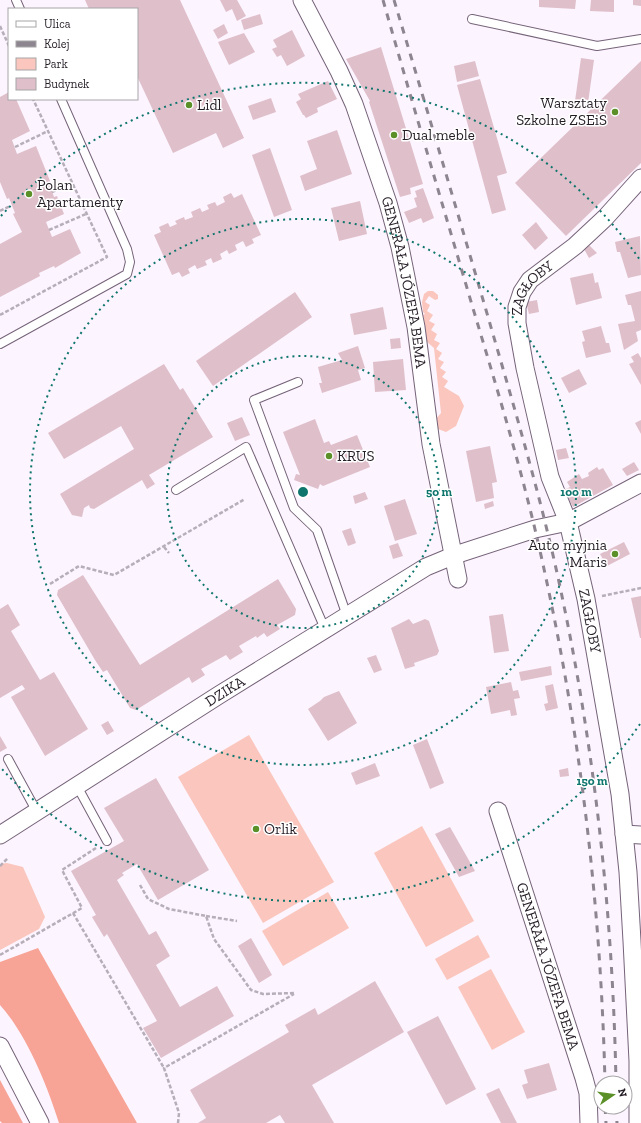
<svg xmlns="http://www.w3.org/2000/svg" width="641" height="1123" font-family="'Zilla Slab',serif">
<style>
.green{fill:#fac6bd}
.forest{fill:#f7a396}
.building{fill:#dfbfca}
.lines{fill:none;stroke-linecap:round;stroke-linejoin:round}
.service-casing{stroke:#756379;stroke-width:10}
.minor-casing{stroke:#756379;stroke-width:19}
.path{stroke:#b6aeb8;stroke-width:2.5;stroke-dasharray:4 2;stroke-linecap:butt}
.service{stroke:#fff;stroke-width:8}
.minor{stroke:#fff;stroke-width:17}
.rail{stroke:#8d858f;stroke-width:3;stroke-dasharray:7 7;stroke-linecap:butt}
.ring{fill:none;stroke:#0f766e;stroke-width:2;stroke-dasharray:2 4}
.poi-dot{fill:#5b9029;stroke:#fff;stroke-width:1.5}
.labels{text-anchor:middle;stroke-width:3;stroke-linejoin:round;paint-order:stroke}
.poi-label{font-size:15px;fill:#251d26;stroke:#fff;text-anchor:start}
.street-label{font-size:15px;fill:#251d26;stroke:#fff}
.centre{fill:#0f766e;stroke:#fff;stroke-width:2}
.ring-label{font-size:12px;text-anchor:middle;font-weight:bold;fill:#0f766e;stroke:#fff;stroke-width:3;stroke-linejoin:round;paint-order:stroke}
</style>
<rect width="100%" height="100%" fill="#fcf4fe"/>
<g class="green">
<path d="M428 291H433L438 295V299L435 300 429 296 425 302 430 305 427 311 433 315 429 321 435 324 431 330 437 334 434 340 440 343 436 349 442 353 438 359 444 362 440 368 446 372 442 377 448 381 444 387 459 396 464 406 456 426 446 432 438 429 435 420 441 413 434 348 426 341 423 315 425 314 423 312 422 302 424 294Z"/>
<path d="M249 735 334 882 263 923 178 777Z"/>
<path d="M422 826 474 921 426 947 374 853Z"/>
<path d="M7 863 23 867 45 917 39 929 0 950V864Z"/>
<path d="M328 892 349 928 283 966 262 931Z"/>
<path d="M478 935 490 957 447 980 435 959Z"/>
<path d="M491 969 525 1032 492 1050 458 987Z"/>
</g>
<g class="forest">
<path d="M38 948 137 1123H59C47 1085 27 1035 0 1005V962Z"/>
<path d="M0 1080 23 1123H2L0 1121Z"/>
</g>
<g class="building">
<path d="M85 0H180L244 138 223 148 216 133 173 153 137 76V9H89Z"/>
<path d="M220 0H237L246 16 237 21 232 9 226 12Z"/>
<path d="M539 0H576L575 9 539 7Z"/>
<path d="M591 0H614V12L590 11Z"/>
<path d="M633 0H641V6L633 5Z"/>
<path d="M260 14 263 24 244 30 241 20Z"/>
<path d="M224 24 228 33 218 39 213 30Z"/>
<path d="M292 30 305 56 287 66 281 55 277 57 272 49 277 47 273 40Z"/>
<path d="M244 33 255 52 229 65 218 42Z"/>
<path d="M381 47 423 184 410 188 411 194 400 197 369 102 370 101 346 59Z"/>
<path d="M581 58 594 60 588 103 575 101Z"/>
<path d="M475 61 479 76 457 82 454 66Z"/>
<path d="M641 61V163L566 236 515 183Z"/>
<path d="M480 79 507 173 497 176 506 210 492 214 457 85Z"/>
<path d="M328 81 337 99 317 108 318 112 306 118 304 115H303L296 102 301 99 298 94Z"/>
<path d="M9 92V99H16L30 131 12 140 17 154 36 146 50 181 49 183 54 197 57 196 64 214 46 222 52 237 70 229 81 253 55 268 54 266 39 273 40 276 0 297V244L22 232 13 214 15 213 9 198 7 199 0 182V97Z"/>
<path d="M271 98 276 112 253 120 248 106Z"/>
<path d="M337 130 352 174 305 191 300 176 317 169 307 141Z"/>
<path d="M270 148 292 210 274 217 252 155Z"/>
<path d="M423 188 434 218 423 223 421 218 409 223 404 212 417 207 414 198 417 197 415 191Z"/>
<path d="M231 193 234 198 242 194 261 235 252 239 254 243 246 247 243 241 235 245 237 250 229 254 227 250 220 254 222 259 213 263 211 258 205 261 207 265 197 269 195 265 188 269 190 273 182 277 179 272 172 275 154 235 161 232 159 227 168 223 170 227 177 224 175 221 184 217 185 220 193 217 191 212 200 208 202 212 209 209 207 205 215 202 217 206 225 202 223 197Z"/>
<path d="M360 201 367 234 339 241 331 208Z"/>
<path d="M536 222 548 238 535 250 522 235Z"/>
<path d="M640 236 641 275 628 278 620 252H617L615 242Z"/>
<path d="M589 245 597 253 589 258 584 249Z"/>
<path d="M593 273 595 283 598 282 602 298 576 305 570 278Z"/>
<path d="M641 291V330L636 332 638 341 624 350 618 324 635 321 631 305H628L625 295Z"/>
<path d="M295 292 312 317 213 386 196 361Z"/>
<path d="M537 300 539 312 529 314 526 302Z"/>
<path d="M383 307 387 329 354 335 350 314Z"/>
<path d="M601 326 606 343H609L611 352 586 358 582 342 585 341 582 331Z"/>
<path d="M400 338 401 348 391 349 390 339Z"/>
<path d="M358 346 365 368 358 370 361 380 322 393 319 383H322L318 367 342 360 338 353Z"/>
<path d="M638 353 641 358V385L629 364 634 362 631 357Z"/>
<path d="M403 359 406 390 375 392 373 362Z"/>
<path d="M164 364 180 390 183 388 213 437 149 475 155 484 147 489 142 480 94 509 90 508 89 505 84 508 82 517 72 515 60 494 134 449 121 426 64 459 48 433Z"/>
<path d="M579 369 587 384 569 393 561 378Z"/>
<path d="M242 417 250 435 235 441 227 423Z"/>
<path d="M315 419 324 443 329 441 331 445 357 435 370 467 323 486 320 484 318 489 294 480 296 474 300 475 283 432Z"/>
<path d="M641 420V434L635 423Z"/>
<path d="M490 446 497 482 492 483 494 498 476 502 466 451Z"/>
<path d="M566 448 569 458 558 460 556 450Z"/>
<path d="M634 462 639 470 627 476 622 469Z"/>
<path d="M597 467 599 470 603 468 613 485 573 507 564 490 570 487 567 482 579 474 582 479 589 476 588 473Z"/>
<path d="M365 492 368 499 355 504 353 496Z"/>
<path d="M405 499 417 534 395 541 384 506Z"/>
<path d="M493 501 494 506 485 509 484 504Z"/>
<path d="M351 528 356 543 348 546 342 531Z"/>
<path d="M624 542 630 554 607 566 600 554Z"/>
<path d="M398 543 403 556 393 559 389 546Z"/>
<path d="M83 575 140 665 278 579 296 609 295 615 277 625 280 629 267 637 264 633 257 638 256 636 239 646 243 652 230 660 226 655 201 669 205 675 192 683 189 677 136 710 130 708 107 670 103 672 95 660 57 595 58 590Z"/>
<path d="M641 596V638H640L631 598Z"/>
<path d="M8 604 20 625 11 631 40 680 54 672 88 729 45 756 11 697 25 689 22 685 0 698V609Z"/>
<path d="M503 614 509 651 494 653 489 616Z"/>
<path d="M409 619 413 624 425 619 429 621 439 651 437 655 414 663 415 666 405 669 391 628Z"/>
<path d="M376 655 382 670 374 673 367 658Z"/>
<path d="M551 666 552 675 521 681 519 672Z"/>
<path d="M511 682 513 691 518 690 520 698 514 699 517 715 511 716 510 710 491 714 486 687Z"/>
<path d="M553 684 558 708 546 711 544 704 548 703 545 686Z"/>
<path d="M339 691 357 723 328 741 308 709 320 701 324 697Z"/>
<path d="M108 721 114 731 107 735 101 725Z"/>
<path d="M0 736 7 748 0 752Z"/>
<path d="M427 739 444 783 430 789 413 745Z"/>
<path d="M375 763 380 776 356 785 351 773Z"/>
<path d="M568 768 569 776 560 777 559 770Z"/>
<path d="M156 778 209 870 158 900 137 864 122 873 124 875 117 880 149 935 156 931 170 956 156 965 180 1007 217 986 234 1016 161 1058 143 1028 157 1021 107 934 104 937 92 917 96 915 71 871 124 841 104 808Z"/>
<path d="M450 827 475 871 459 877 435 834Z"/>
<path d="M251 938 272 975 259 983 238 946Z"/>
<path d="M375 981 404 1032 312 1085 334 1123H285L280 1115 266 1123H198L206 1118 190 1090 289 1032 285 1025 315 1008 318 1015Z"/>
<path d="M438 1016 476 1089 446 1105 407 1032Z"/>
<path d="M549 1063 557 1090 527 1099 522 1085 528 1083 524 1070Z"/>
<path d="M499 1088 517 1123H501L486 1094Z"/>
</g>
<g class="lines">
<g class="service-casing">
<g id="service">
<path d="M16 0 20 9"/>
<path d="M472 19 597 46 641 39"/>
<path d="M0 344 127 274 130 262 127 249 61 99"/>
<path d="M298 382 254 400 294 508 317 530 347 616"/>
<path d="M176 490 246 447 325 629"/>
<path d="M8 759 37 812"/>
<path d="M77 786 107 841"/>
</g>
</g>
<g class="minor-casing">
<g id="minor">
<path id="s1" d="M302 0 339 71 354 104 388 203 400 247 416 327 431 444 458 579"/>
<path id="s2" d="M498 811 584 1078 588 1093 589 1123"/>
<path d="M624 834 641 835"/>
<path id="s3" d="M0 835 219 695 426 567 455 555 535 529 568 522 641 483"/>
<path d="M0 1046 40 1123"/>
<path id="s4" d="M638 1123V1061L632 941 628 872 620 794 586 599 568 522 550 477 525 368 517 323V307L522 292 530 280 575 246 605 218 641 178"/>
</g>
</g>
<g class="path">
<path d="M0 26 9 46"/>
<path d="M15 147 48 131"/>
<path d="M52 192 71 184"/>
<path d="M0 211 10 206"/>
<path d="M49 230 86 214"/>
<path d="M0 315 107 257 33 99"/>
<path d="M164 547 169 553"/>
<path d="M50 584 79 566 114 575 245 499"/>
<path d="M602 596 641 588"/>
<path d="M0 866 8 858"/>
<path d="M140 885 148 899 169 909 206 916 214 939 251 990 263 994 294 993"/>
<path d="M73 913 164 1068"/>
<path d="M206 916 237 921"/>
<path d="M0 955 82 908 62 870 96 848"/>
<path d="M178 1123 179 1113 164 1068 294 994"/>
</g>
<use href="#service" class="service"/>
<use href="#minor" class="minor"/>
<g class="rail">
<path d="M383 0C412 102 442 203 472 305 498 392 525 480 544 569 581 738 601 910 605 1083"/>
<path d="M394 0C425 103 456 207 486 310 514 407 543 503 563 601 596 760 613 921 616 1083"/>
<path d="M605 1107 606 1123"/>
<path d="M616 1107 617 1123"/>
</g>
</g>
<g class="ring">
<circle cx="303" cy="492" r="136"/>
<circle cx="303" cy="492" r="273"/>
<path d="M640 724A409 409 0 0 1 1 768M1 216A409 409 0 0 1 640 260"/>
</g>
<g class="poi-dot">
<circle cx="189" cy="105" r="4"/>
<circle cx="615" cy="112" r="4"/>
<circle cx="394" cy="135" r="4"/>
<circle cx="29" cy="194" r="4"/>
<circle cx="329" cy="456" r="4"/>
<circle cx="615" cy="554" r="4"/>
<circle cx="256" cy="829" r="4"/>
</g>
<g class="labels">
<g class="poi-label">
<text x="607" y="108" text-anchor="end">Warsztaty<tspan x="607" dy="17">Szkolne ZSEiS</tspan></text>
<text x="197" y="110">Lidl</text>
<text x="402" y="140">Dual meble</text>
<text x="37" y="190">Polan<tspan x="37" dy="17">Apartamenty</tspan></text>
<text x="337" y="461">KRUS</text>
<text x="607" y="550" text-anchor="end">Auto myjnia<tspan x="607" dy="17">Maris</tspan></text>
<text x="264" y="834">Orlik</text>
</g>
<g class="street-label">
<text dy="5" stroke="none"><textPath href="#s1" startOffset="302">GENERAŁA JÓZEFA BEMA</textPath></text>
<text dy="5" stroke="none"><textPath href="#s4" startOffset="853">ZAGŁOBY</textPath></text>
<text transform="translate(590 621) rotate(79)" y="5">ZAGŁOBY</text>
<text dy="5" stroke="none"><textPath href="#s3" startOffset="267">DZIKA</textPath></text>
<text dy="5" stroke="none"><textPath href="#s2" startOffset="163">GENERAŁA JÓZEFA BEMA</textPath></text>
</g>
</g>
<circle cx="303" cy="492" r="6" class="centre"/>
<g class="ring-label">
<text x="439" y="496">50 m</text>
<text x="576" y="496">100 m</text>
<text x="592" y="785">150 m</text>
</g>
<rect x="8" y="8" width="130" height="92" fill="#ffffff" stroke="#a8a5a8"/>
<rect x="16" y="21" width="20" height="6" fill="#ffffff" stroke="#a8a5a8"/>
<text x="44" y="28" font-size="12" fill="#251d26">Ulica</text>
<rect x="16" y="41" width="20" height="6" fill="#8d858f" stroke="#a8a5a8"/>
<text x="44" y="48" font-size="12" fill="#251d26">Kolej</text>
<rect x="16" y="58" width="20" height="12" fill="#fac6bd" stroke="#a8a5a8"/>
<text x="44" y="68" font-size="12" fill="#251d26">Park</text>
<rect x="16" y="78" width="20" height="12" fill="#dfbfca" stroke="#a8a5a8"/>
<text x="44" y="88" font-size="12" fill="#251d26">Budynek</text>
<g transform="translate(613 1095) rotate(77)"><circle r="19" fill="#ffffff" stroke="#a8a5a8"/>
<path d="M0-3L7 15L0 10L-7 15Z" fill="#5b9029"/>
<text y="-6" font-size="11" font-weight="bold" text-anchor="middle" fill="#251d26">N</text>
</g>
</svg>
